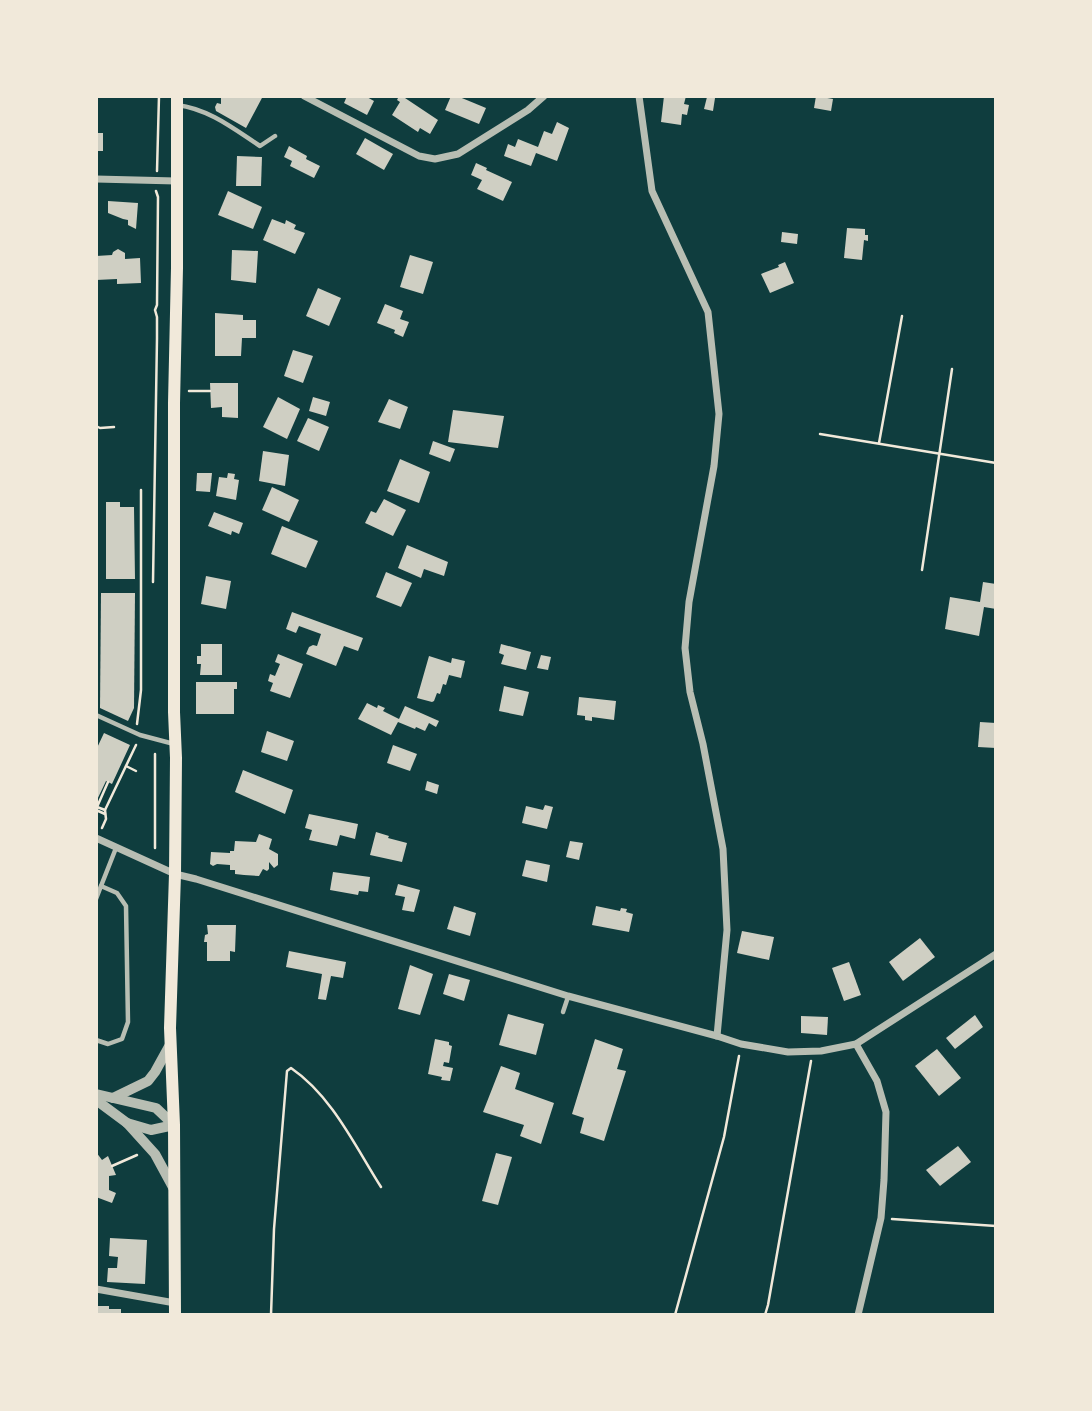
<svg xmlns="http://www.w3.org/2000/svg" width="1092" height="1411" font-family="'Fira Sans Condensed',sans-serif">
<style>
.building{fill:#cfcfc3}
.lines{fill:none;stroke-linecap:round;stroke-linejoin:round}
.path{stroke:#f1e9da;stroke-width:2.5}
.service{stroke:#b8beb3;stroke-width:4.5}
.minor{stroke:#b8beb3;stroke-width:7}
.tertiary{stroke:#b8beb3;stroke-width:10}
.secondary{stroke:#f1e9da;stroke-width:12}
</style>
<rect width="100%" height="100%" fill="#0f3d3e"/>
<g class="building">
<path d="M221 96H263L246 128 216 111 215 107 217 103 221 104Z"/>
<path d="M347 96H365L374 101 367 115 344 103Z"/>
<path d="M399 96H402L438 120 430 134 420 128 418 132 392 115 400 102 397 100Z"/>
<path d="M451 96H457L486 108 479 124 445 110Z"/>
<path d="M664 96H686L684 104 689 105 687 115 682 114 681 125 661 122Z"/>
<path d="M816 96 833 99 831 111 814 108Z"/>
<path d="M707 97 715 98 713 111 704 109Z"/>
<path d="M557 122 569 128 557 161 536 153 531 166 504 156 508 144 515 147 518 139 538 147 544 131 552 134Z"/>
<rect x="96" y="133" width="7" height="18"/>
<path d="M365 138 393 154 384 170 356 154Z"/>
<path d="M289 146 307 156 306 159 320 166 314 178 290 166 292 161 284 157Z"/>
<path d="M237 156 262 157 261 186H236Z"/>
<path d="M476 163 487 168 486 170 512 182 503 201 477 189 482 180 471 175Z"/>
<path d="M228 191 262 207 253 229 218 215Z"/>
<path d="M108 201 138 203 136 229 128 225V220L123 219 108 213Z"/>
<path d="M272 219 285 224 286 220 296 225 294 229 305 233 295 254 263 240Z"/>
<path d="M847 228 865 229V235H868V241L864 240 862 260 844 258Z"/>
<path d="M782 232 798 234 797 244 781 242Z"/>
<path d="M118 249 125 253V259L140 258 141 283 117 284V279L96 280V256L112 255 113 252Z"/>
<path d="M232 250 258 251 256 283 231 280Z"/>
<path d="M410 255 433 262 423 294 400 287Z"/>
<path d="M785 262 794 283 770 293 761 274 779 267 778 265Z"/>
<path d="M318 288 341 298 329 326 306 316Z"/>
<path d="M385 304 403 311 400 319 409 322 403 337 394 333 395 330 377 323Z"/>
<path d="M215 313 243 315V320H256V338H242L241 356H215Z"/>
<path d="M293 350 313 356 303 383 284 376Z"/>
<path d="M210 383H238V418L222 417V407L211 408Z"/>
<path d="M278 397 300 409 287 439 263 427Z"/>
<path d="M313 397 330 402 326 416 309 411Z"/>
<path d="M389 399 408 407 400 429 378 422Z"/>
<path d="M453 410 504 416 498 448 448 442Z"/>
<path d="M308 418 329 427 319 451 297 441Z"/>
<path d="M433 441 455 449 450 462 429 454Z"/>
<path d="M263 451 289 455 285 486 259 481Z"/>
<path d="M400 459 430 472 419 503 387 491Z"/>
<path d="M197 473H212L210 492 196 491Z"/>
<path d="M228 473 235 474 234 479 239 480 236 500 216 496 219 477 227 478Z"/>
<path d="M272 487 299 500 289 522 262 510Z"/>
<path d="M384 499 406 510 393 536 365 523 371 511 376 513Z"/>
<path d="M106 502H120V507H134L135 579H106Z"/>
<path d="M214 512 243 523 239 534 232 531 231 535 208 526Z"/>
<path d="M282 526 318 541 306 568 271 554Z"/>
<path d="M407 545 448 562 444 576 424 569 421 578 398 568Z"/>
<path d="M386 572 412 583 401 607 376 597Z"/>
<path d="M206 576 231 581 226 609 201 604Z"/>
<path d="M983 582 996 584V609L984 607 979 636 945 629 950 597 980 602Z"/>
<path d="M101 593H135L134 708 128 721 100 708Z"/>
<path d="M292 612 363 638 358 651 344 646 336 666 306 654 309 647 313 645 317 646 321 634 299 626 296 633 286 629Z"/>
<path d="M201 644H222V675H200L201 664H197V656H201Z"/>
<path d="M501 644 531 652 526 670 501 664 504 655 499 653Z"/>
<path d="M278 654 303 664 290 698 270 691 273 683 268 681 270 674 275 676 280 664 275 662Z"/>
<path d="M541 655 551 657 548 670 537 668Z"/>
<path d="M429 656 451 663 452 658 465 661 461 678 449 675 446 685 443 684 440 694 437 693 434 701 432 702 417 698Z"/>
<path d="M196 682H237V689H234V714H196Z"/>
<path d="M504 686 529 692 523 716 499 711Z"/>
<path d="M579 697 616 701 614 720 592 717V721L585 720V716L577 715Z"/>
<path d="M367 703 377 708 378 705 385 708 383 711 399 719 405 706 439 721 436 727 429 723 425 731 416 727 415 729 398 722 391 735 358 719Z"/>
<path d="M980 722 996 723V748L978 747Z"/>
<path d="M267 731 294 741 287 761 261 752Z"/>
<path d="M104 733 130 745 112 784 106 781 96 802V750Z"/>
<path d="M393 745 417 754 410 771 387 763Z"/>
<path d="M243 770 293 790 285 814 235 792Z"/>
<path d="M427 781 439 785 437 794 425 790Z"/>
<path d="M545 805 553 807 547 829 522 823 526 806 543 810Z"/>
<path d="M309 814 358 824 355 839 340 835 337 846 309 840 312 830 305 828Z"/>
<path d="M376 832 389 836 388 838 407 843 402 862 370 855Z"/>
<path d="M259 834 272 839 269 849 278 854V865L274 868 269 862V869L267 871 263 869 259 876 244 875 235 874V870H230V865L217 864 213 866 210 864 211 852 230 853V851H234L235 841 256 842Z"/>
<path d="M570 841 583 843 579 860 566 857Z"/>
<path d="M526 860 550 865 547 882 522 876Z"/>
<path d="M333 872 370 877 368 892 359 891 358 895 330 890Z"/>
<path d="M398 884 420 890 414 912 402 910 405 897 395 895Z"/>
<path d="M454 906 476 913 470 936 447 929Z"/>
<path d="M596 906 620 911 621 908 627 909 626 912 633 914 629 932 592 925Z"/>
<path d="M207 925H236L235 952 230 951V961H207V942H204L205 935 208 934Z"/>
<path d="M742 931 774 937 769 960 737 953Z"/>
<path d="M920 938 935 957 903 981 889 962Z"/>
<path d="M289 951 346 962 343 978 331 976 326 1000 318 999 322 974 286 967Z"/>
<path d="M849 962 861 995 844 1001 832 968Z"/>
<path d="M410 965 433 974 420 1015 398 1009Z"/>
<path d="M449 974 470 980 464 1001 443 994Z"/>
<path d="M508 1014 544 1024 536 1055 499 1045Z"/>
<path d="M975 1015 983 1027 955 1049 946 1038Z"/>
<path d="M801 1016 828 1017 827 1035 801 1033Z"/>
<path d="M435 1039 449 1042V1045L452 1046 449 1063 444 1062 443 1066 453 1068 450 1081 441 1080 442 1077 428 1074Z"/>
<path d="M595 1039 623 1049 617 1069 626 1071 604 1141 580 1133 584 1118 572 1114Z"/>
<path d="M937 1049 961 1078 939 1096 915 1066Z"/>
<path d="M501 1066 520 1073 515 1089 554 1103 541 1144 520 1136 524 1125 483 1112Z"/>
<path d="M958 1146 971 1162 940 1186 926 1170Z"/>
<path d="M96 1152 102 1160 108 1156 116 1175 109 1176V1190L116 1193 112 1203 96 1197Z"/>
<path d="M496 1153 512 1157 498 1205 482 1201Z"/>
<path d="M110 1238 147 1240 145 1284 107 1282 108 1268H117L118 1257 109 1256Z"/>
<path d="M96 1306H109V1309H121V1315H96Z"/>
</g>
<g class="lines">
<g class="path">
<path d="M157 171 159 96"/>
<path d="M189 391H210"/>
<path d="M96 426 100 428 114 427"/>
<path d="M820 434 996 463"/>
<path d="M879 443 902 316"/>
<path d="M922 570 952 369"/>
<path d="M153 582 157 338V317L155 310 157 305 158 197 156 191"/>
<path d="M137 724 141 690V490"/>
<path d="M155 754V848"/>
<path d="M126 766 136 771"/>
<path d="M96 810 105 814"/>
<path d="M105 810 97 807 108 782"/>
<path d="M102 828 106 819 105 810 136 745"/>
<path d="M112 1166 137 1155"/>
<path d="M892 1219 996 1226"/>
<path d="M271 1315 274 1229 287 1071 291 1068C332 1096 355 1146 381 1187"/>
<path d="M675 1315 724 1137 739 1056"/>
<path d="M765 1315 768 1305 811 1061"/>
</g>
<g class="service">
<path d="M177 105C209 109 234 129 260 146L275 136"/>
<path d="M96 715 140 735 174 744"/>
<path d="M101 886 116 848"/>
<path d="M96 899 101 886 117 893 126 906 128 1022 122 1039 108 1044 96 1040"/>
<path d="M563 1012 568 997"/>
</g>
<g class="minor">
<path d="M304 96 419 156 435 159 458 154 528 110 544 96"/>
<path d="M639 96 652 191 708 312 719 414 714 466 689 602 685 648 690 692 703 744 723 849 727 930 717 1036"/>
<path d="M96 179 176 181"/>
<path d="M96 838 175 874 196 879 568 996 717 1036 741 1044 788 1052 821 1051 856 1044 996 954"/>
<path d="M856 1044 877 1081 886 1112 884 1180 881 1218 858 1315"/>
<path d="M96 1289 175 1303"/>
</g>
<g class="tertiary">
<path d="M96 1094 156 1108 174 1125"/>
<path d="M113 1098 148 1081 155 1072 171 1043"/>
<path d="M96 1100 127 1123 155 1154 174 1189"/>
<path d="M127 1123 151 1130 174 1125"/>
</g>
<path class="secondary" d="M175 1315 174 1125 170 1028 175 874 176 758 174 712V403L177 268V96"/>
</g>
<rect width="1092" height="1411" fill="none" stroke="#f1e9da" stroke-width="196"/>
</svg>
